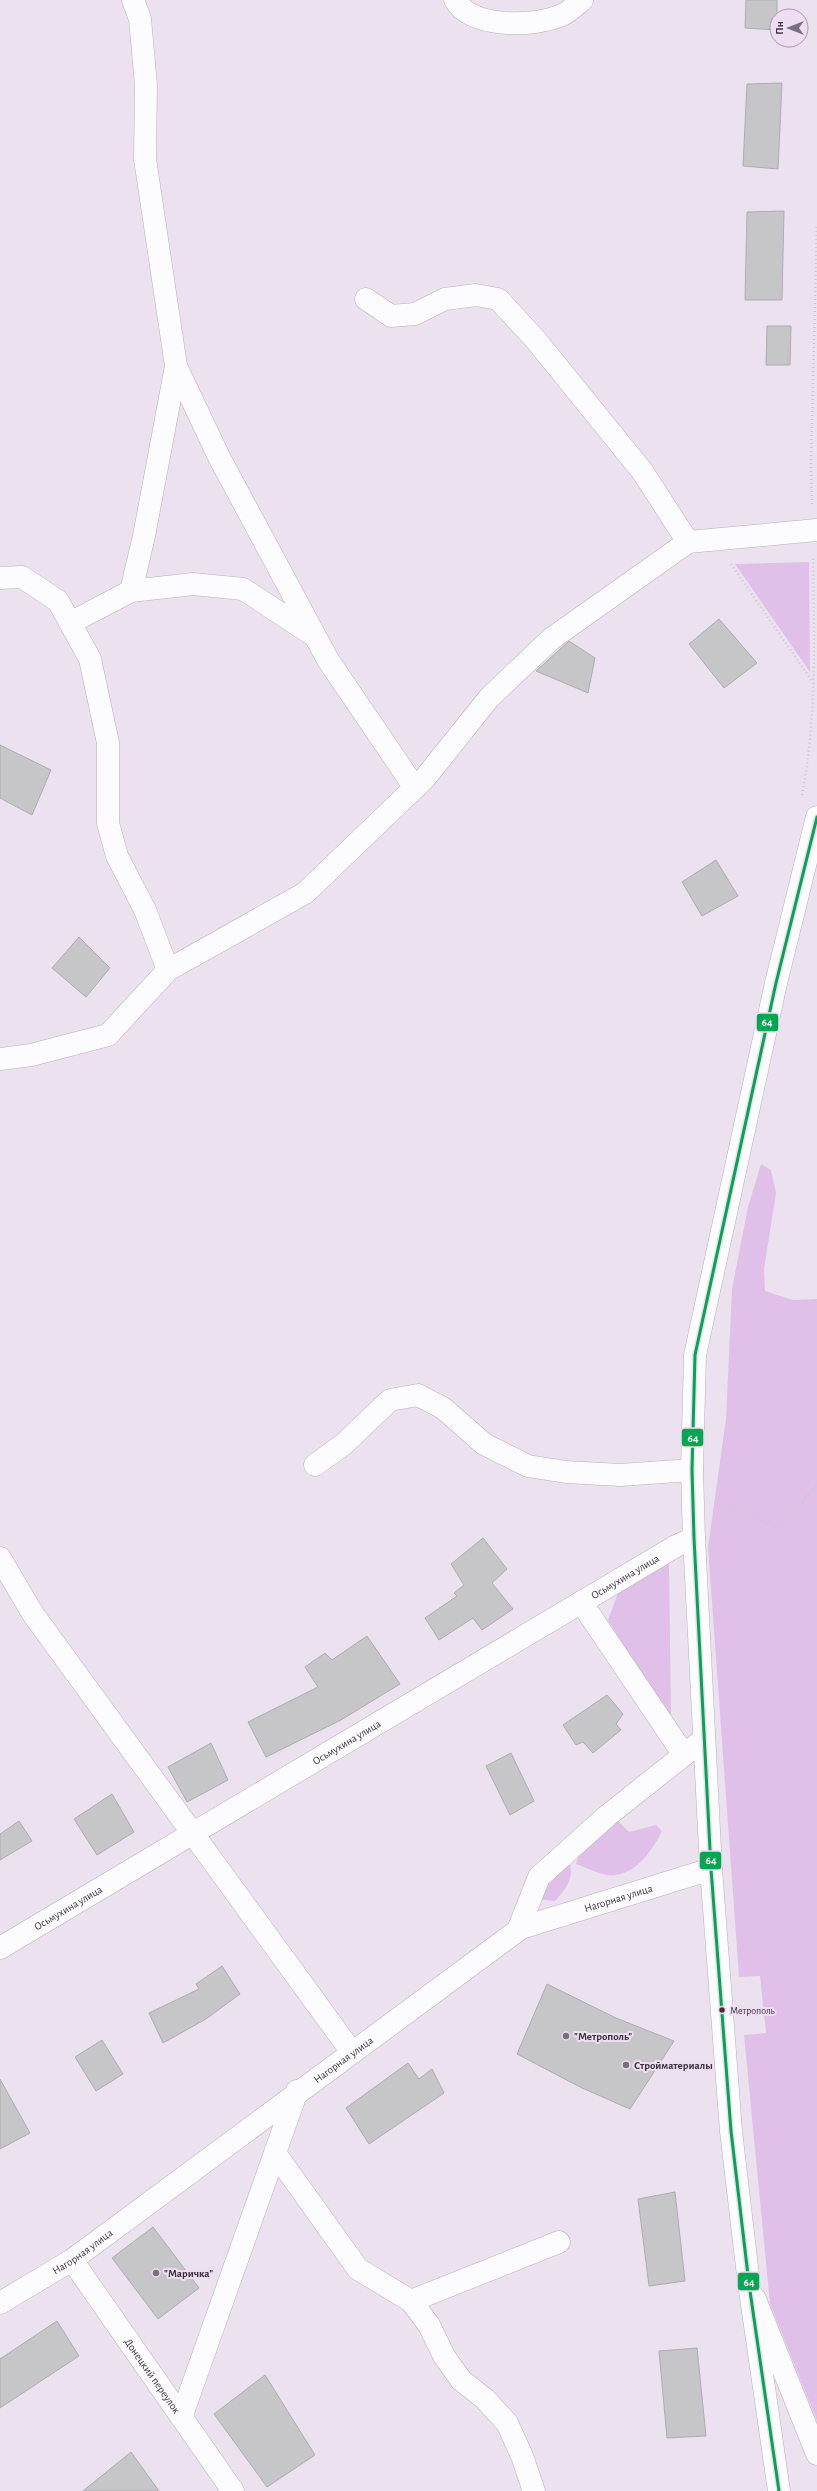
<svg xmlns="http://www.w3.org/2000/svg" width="817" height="2491" font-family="'Alegreya Sans',sans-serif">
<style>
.green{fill:#e0c0e8}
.building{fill:#c6c6c9;stroke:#acadb0}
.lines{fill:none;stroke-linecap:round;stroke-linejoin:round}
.minor-casing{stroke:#b8b0ba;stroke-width:23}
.major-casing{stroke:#b8b0ba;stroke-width:23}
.path{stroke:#cbc8cd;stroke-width:2.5;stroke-dasharray:1 3;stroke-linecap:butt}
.minor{stroke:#fcfbfd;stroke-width:22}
.major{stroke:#fcfbfd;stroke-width:22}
.bus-1-casing{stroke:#efddf4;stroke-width:6}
.bus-1{stroke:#00a651;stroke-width:3}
.bus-dot{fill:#3a333c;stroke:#efddf4;stroke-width:1.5}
.poi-dot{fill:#78707b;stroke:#efddf4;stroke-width:1.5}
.labels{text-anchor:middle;stroke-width:4;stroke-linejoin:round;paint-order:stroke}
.bus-label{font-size:10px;fill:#3a333c;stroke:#efddf4;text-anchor:start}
.street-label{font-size:11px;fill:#3a333c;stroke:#efddf4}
.poi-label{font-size:11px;font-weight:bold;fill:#3a333c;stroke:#efddf4;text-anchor:start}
.line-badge{stroke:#efddf4;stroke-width:1.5}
.badge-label{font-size:11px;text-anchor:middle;font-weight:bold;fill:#fff}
</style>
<rect width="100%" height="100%" fill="#ece2ef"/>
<g class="green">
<path d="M809 562 810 672 735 564Z"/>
<path d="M761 1164 771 1170 776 1193 764 1269 765 1291 793 1300 817 1299V2421L770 2304 744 2035 766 2033 760 1976 739 1977 708 1547 726 1419 732 1289 748 1207Z"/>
<path d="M669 1563 671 1716 645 1681 608 1620 618 1593Z"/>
<path d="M618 1821 629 1832 656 1825 662 1831C653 1849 638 1872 616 1875 603 1877 588 1868 576 1864L579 1854Z"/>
<path d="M569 1861C575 1877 566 1889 555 1901L537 1899 544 1878Z"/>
</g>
<g class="building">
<path d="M746 0H777V30L745 28Z"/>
<path d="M782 83 778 169 743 166 747 84Z"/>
<path d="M784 211 782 300H745L747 212Z"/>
<path d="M767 326H791L790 365H766Z"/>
<path d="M719 619 757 663 724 688 689 644Z"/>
<path d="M569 641 595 658 588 693 536 671Z"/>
<path d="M0 745 51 770 32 815 0 798Z"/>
<path d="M716 860 738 896 702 916 682 882Z"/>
<path d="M79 937 110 968 86 997 52 968Z"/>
<path d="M483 1538 507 1569 492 1583 513 1609 482 1630 473 1618 439 1640 425 1618 457 1596 454 1593 464 1585 451 1564Z"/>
<path d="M367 1636 400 1684 341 1720 266 1757 248 1722 318 1687 305 1667 325 1653 332 1660Z"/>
<path d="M607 1695 623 1714 616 1724 621 1730 593 1753 583 1742 576 1745 563 1725Z"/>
<path d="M211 1743 228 1780 187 1802 168 1767Z"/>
<path d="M511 1753 534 1801 510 1815 486 1766Z"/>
<path d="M112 1794 134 1832 97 1855 74 1819Z"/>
<path d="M19 1821 32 1841 0 1860V1834Z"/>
<path d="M222 1966 240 1994 206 2019 163 2043 149 2013 199 1989 196 1984Z"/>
<path d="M547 1984 616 2018 674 2041 630 2109 582 2088 517 2054Z"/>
<path d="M102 2040 123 2074 96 2091 75 2057Z"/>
<path d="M408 2063 419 2079 432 2069 444 2093 369 2144 346 2108Z"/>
<path d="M0 2079 30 2133 0 2149Z"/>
<path d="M675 2192 685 2281 649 2286 638 2199Z"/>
<path d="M153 2227 199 2288 158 2319 112 2258Z"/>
<path d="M57 2321 79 2356 0 2408V2359Z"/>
<path d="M697 2348 706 2436 667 2438 659 2351Z"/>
<path d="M265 2375 315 2455 267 2487 214 2414Z"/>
<path d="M131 2452 159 2491H83Z"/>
</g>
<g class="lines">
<g class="minor-casing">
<g id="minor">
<path d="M133 0 140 19 146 85 145 159 176 366 219 457 328 660 415 788"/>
<path d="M455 0C472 29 535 27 562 15 569 12 576 5 582 0"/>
<path d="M366 299 391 316 415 314 445 299 476 295 498 299 535 339 642 471 688 542"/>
<path d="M0 578 22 577 58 601 90 659 108 743V823L117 856 145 910 168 970"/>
<path d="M131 591 144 536 176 366"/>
<path d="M70 623 131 591 193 584 243 589 313 635"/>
<path d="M0 1059 31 1055 108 1035 168 970 305 893 425 778 489 698 551 639 688 542 817 530"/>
<path d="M315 1465 344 1444 390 1400 418 1395 443 1408 484 1444 528 1466 566 1472 620 1475 692 1470"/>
<path d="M0 1558 33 1614 351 2051"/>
<path d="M581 1602 684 1755"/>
<path d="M518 1930 539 1877 607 1816 704 1739"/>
<path id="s1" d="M0 1948 676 1546 694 1538"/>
<path d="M275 2153 358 2269 411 2301 429 2325 444 2356 461 2380 485 2399 507 2423 522 2456 534 2491"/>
<path id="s2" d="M72 2260 233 2491"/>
<path d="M755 2299 817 2454"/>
<path d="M411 2301 559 2242"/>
<path id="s3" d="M0 2303 72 2260 521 1928 711 1869"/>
<path d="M182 2415 297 2091"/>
</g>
</g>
<g class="major-casing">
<path id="major" d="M779 2491 749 2284 731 2131 711 1869 694 1538 692 1470 695 1355 776 983 817 817"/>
</g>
<g class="path">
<path d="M812 504 811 462 817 225"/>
<path d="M731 564 812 681"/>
<path d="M802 795C817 718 814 636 813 557"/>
<path d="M719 1504 780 1528 817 1484"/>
</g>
<use href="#minor" class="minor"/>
<use href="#major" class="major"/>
<g class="bus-1-casing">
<path id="bus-1" d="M779 2491 749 2284 731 2131 711 1869 694 1538 692 1470 695 1355 776 983 817 817"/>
</g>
<use href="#bus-1" class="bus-1"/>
</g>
<circle class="bus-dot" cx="722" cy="2010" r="3.5"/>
<g class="poi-dot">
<circle cx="566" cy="2036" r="4"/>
<circle cx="626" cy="2065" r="4"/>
<circle cx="156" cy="2273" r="4"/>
</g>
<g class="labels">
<g class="bus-label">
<text x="730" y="2014">Метрополь</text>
</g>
<g class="street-label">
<text dy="4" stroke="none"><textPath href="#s1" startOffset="727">Осьмухина улица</textPath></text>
<text dy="4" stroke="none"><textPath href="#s1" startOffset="403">Осьмухина улица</textPath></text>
<text dy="4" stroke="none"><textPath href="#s3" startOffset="744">Нагорная улица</textPath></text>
<text dy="4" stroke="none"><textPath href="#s1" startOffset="79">Осьмухина улица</textPath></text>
<text dy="4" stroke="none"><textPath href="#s3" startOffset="421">Нагорная улица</textPath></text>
<text dy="4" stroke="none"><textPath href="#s3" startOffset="97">Нагорная улица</textPath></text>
<text dy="4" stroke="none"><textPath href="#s2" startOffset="141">Донецкий переулок</textPath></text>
</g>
<g class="poi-label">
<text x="574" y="2040">"Метрополь"</text>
<text x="634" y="2069">Стройматериалы</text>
<text x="164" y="2277">"Маричка"</text>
</g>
</g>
<g class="line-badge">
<rect x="756" y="1013" width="23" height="19" rx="4" fill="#00a651"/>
<rect x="681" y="1428" width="23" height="19" rx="4" fill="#00a651"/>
<rect x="699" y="1851" width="23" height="19" rx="4" fill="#00a651"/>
<rect x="737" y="2272" width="23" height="19" rx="4" fill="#00a651"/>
</g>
<g class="badge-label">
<text x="767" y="1026">64</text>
<text x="693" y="1442">64</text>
<text x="711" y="1864">64</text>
<text x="749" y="2286">64</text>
</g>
<g transform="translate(789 28) rotate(270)"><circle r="19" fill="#efddf4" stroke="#a799aa"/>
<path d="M0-3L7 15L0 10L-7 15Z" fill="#78707b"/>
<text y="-6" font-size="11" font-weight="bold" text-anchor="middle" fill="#3a333c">Пн</text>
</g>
</svg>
